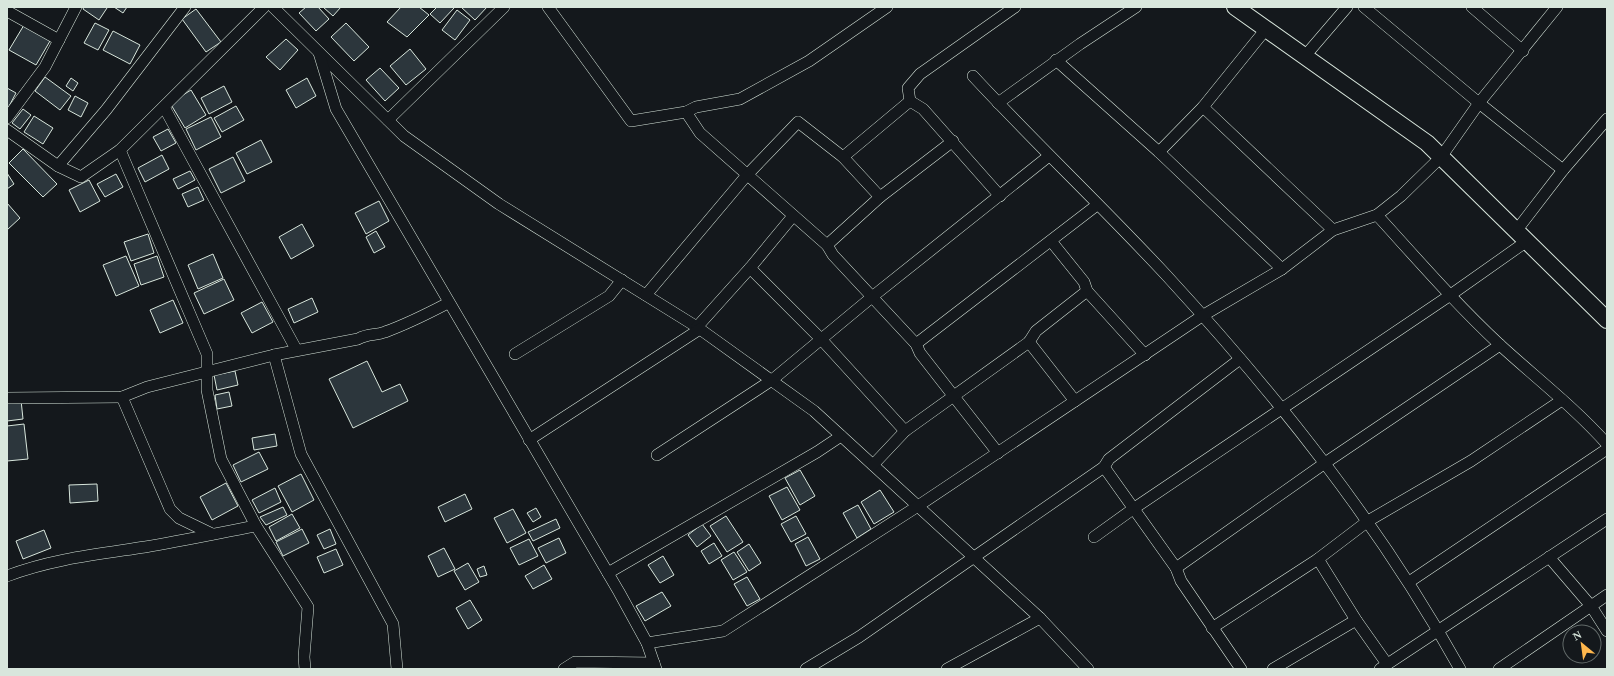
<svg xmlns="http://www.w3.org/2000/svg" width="1614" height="676" font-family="Georgia,serif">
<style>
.building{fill:#2c363c;stroke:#d8e6dc}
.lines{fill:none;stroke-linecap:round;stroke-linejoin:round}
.street-casing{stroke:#d8e6dc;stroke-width:12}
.secondary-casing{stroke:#d8e6dc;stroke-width:18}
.street{stroke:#14181c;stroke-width:11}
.secondary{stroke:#14181c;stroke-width:16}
</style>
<rect width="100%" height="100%" fill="#14181c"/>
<g class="building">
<path d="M84 7H106L107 8 99 20 83 9Z"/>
<path d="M114 7H127L123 13Z"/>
<path d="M306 7H318L329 19 316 31 299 13Z"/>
<path d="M323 7H341L333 16Z"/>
<path d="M401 7H419L429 15 407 37 387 22Z"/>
<path d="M437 7H453L454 8 440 23 430 14Z"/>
<path d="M461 7H487L475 20Z"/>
<path d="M196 9 221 42 206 52 182 19Z"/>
<path d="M457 10 470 20 455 40 442 30Z"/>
<path d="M95 23 109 30 98 50 84 43Z"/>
<path d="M346 23 369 47 354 61 331 37Z"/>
<path d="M24 25 50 41 36 65 9 50Z"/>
<path d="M113 31 140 45 130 64 103 50Z"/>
<path d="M286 39 298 50 280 70 266 57Z"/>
<path d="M410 49 426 69 406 85 390 66Z"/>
<path d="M380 68 399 88 385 101 366 80Z"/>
<path d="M45 77 71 96 60 110 35 91Z"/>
<path d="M71 78 78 83 73 91 66 86Z"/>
<path d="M307 78 316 96 296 108 286 90Z"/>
<path d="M224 86 232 102 209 114 201 98Z"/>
<path d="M7 88 16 93 7 110Z"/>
<path d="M191 90 206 115 185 128 170 103Z"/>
<path d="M75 96 88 103 81 117 68 110Z"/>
<path d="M236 106 244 120 222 132 214 118Z"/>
<path d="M23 109 31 115 20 129 12 123Z"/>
<path d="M34 116 53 128 43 144 24 132Z"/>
<path d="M211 117 221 137 196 150 186 129Z"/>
<path d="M168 129 176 143 161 151 153 137Z"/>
<path d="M261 140 272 162 247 174 236 153Z"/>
<path d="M23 149 57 184 43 197 9 163Z"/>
<path d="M162 155 169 169 145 182 138 168Z"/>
<path d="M233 157 245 181 221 193 209 169Z"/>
<path d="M190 171 195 180 178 189 173 179Z"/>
<path d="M7 173 14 184 7 189Z"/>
<path d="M116 174 123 187 105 197 97 184Z"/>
<path d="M89 180 100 201 80 212 69 190Z"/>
<path d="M198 187 204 200 188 207 182 194Z"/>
<path d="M379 201 389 221 366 234 355 213Z"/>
<path d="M7 203 20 218 7 230Z"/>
<path d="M302 224 314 246 291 259 279 237Z"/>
<path d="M376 231 385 247 374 253 366 237Z"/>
<path d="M148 234 154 253 131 261 124 242Z"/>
<path d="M213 254 223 278 198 289 188 265Z"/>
<path d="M126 256 139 286 116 296 103 265Z"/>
<path d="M157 256 164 277 141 285 134 264Z"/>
<path d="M224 279 234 300 204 314 194 293Z"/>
<path d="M312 298 318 312 294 323 288 309Z"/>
<path d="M173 300 183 323 160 333 150 310Z"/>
<path d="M262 302 273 322 252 333 241 313Z"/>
<path d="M367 361 382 392 400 384 408 401 353 428 329 379Z"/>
<path d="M235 371 238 385 217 390 214 375Z"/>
<path d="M229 392 232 406 217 409 215 395Z"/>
<path d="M21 400 23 419 7 421V402Z"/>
<path d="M24 424 28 459 7 461V426Z"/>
<path d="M275 434 277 446 254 450 252 438Z"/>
<path d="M259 452 268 469 241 482 233 465Z"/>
<path d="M800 470 815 496 800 505 785 478Z"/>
<path d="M301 474 314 500 292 512 278 486Z"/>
<path d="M226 483 238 506 212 520 200 497Z"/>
<path d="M97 484 98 501 70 503 69 485Z"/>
<path d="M787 487 800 510 782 520 769 496Z"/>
<path d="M275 488 281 502 259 513 252 500Z"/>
<path d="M880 490 894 512 874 524 861 502Z"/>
<path d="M465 494 472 509 445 522 438 507Z"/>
<path d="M858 505 871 529 857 538 843 513Z"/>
<path d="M283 507 287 515 266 525 260 517Z"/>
<path d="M536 508 541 517 533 522 527 513Z"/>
<path d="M513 509 526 533 507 543 494 518Z"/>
<path d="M292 514 300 528 276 541 269 527Z"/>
<path d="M726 516 743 542 727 552 710 526Z"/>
<path d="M796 516 806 534 791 542 781 524Z"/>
<path d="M556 519 560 528 533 541 528 532Z"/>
<path d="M702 524 711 536 697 547 688 535Z"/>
<path d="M302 529 309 543 283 556 276 542Z"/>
<path d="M330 529 336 544 324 549 317 535Z"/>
<path d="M44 530 51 548 23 559 16 541Z"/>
<path d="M808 537 820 559 806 566 795 544Z"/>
<path d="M559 538 566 553 546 563 538 548Z"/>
<path d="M529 539 538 556 519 565 510 548Z"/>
<path d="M714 543 722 556 709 564 701 551Z"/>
<path d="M749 544 761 563 749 571 737 552Z"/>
<path d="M444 548 455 569 438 577 428 556Z"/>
<path d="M336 549 343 565 324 573 317 557Z"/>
<path d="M734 552 747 572 733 580 721 560Z"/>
<path d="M663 556 674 575 660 583 648 565Z"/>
<path d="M468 563 479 582 465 590 454 571Z"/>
<path d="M544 565 552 579 533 589 525 576Z"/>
<path d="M484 566 487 575 480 577 477 569Z"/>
<path d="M747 577 760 599 747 606 734 584Z"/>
<path d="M662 592 671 606 645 621 636 606Z"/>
<path d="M470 600 482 620 468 629 456 608Z"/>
</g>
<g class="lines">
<g class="street-casing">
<g id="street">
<path d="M273 7 404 136 499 204 697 327 814 411 1040 618 1088 669"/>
<path d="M548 7 631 121 686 112 696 107 740 99 809 61 887 7"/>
<path d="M1364 7 1479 103 1563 170"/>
<path d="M1472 7 1523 51"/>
<path d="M7 11 59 40"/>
<path d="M319 53 336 109 619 592 647 643 656 669"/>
<path d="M1305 56 1347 7"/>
<path d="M1056 60 1159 152 1282 269"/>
<path d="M973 76C1036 144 1104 208 1167 276 1278 397 1380 525 1460 669"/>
<path d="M998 103 1080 44 1136 7"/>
<path d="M164 107 296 349"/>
<path d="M1203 107 1333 230"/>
<path d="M686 112 700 133 827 245 833 255 916 344 920 353 998 453"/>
<path d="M7 118 45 67 76 7"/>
<path d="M388 120 504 7"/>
<path d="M7 130 58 166 81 177 120 150 264 7"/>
<path d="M120 150 207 354V390L221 459 256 526 308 607 304 657 305 669"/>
<path d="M1159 152 1203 107 1266 29"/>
<path d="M843 157 910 101"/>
<path d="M58 166 106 110 185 7"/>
<path d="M1000 196 923 109 910 101 908 88 920 74 1015 7"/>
<path d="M1377 215C1417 259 1456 304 1500 345 1536 378 1575 408 1607 444"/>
<path d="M1516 231 1563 170 1607 119"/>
<path d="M1051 241 1084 282 1087 291 1145 355"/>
<path d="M827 245 880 197 953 141"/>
<path d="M750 268 821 339 905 431"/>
<path d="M646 295 747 175 798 122 843 157 880 197"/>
<path d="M697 327 750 268 793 216"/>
<path d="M1029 342 1075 401"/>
<path d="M916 344 1097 205"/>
<path d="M515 354 609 296 622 280"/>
<path d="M274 355 301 454 393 624 397 669"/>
<path d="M122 397 170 509 179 518 212 534"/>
<path d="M7 398 122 397 147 387 274 355 358 339C369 333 375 336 385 332 407 324 427 314 448 303"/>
<path d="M529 440 700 329"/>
<path d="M657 455 772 380 872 297 1049 156"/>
<path d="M873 465 905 431 1029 342 1036 331 1087 291"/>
<path d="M1104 467 1176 568 1181 581 1241 669"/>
<path d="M1094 537 1133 509 1449 296 1527 241"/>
<path d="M1318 559 1356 620 1387 664"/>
<path d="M1176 568 1325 463 1500 345"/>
<path d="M608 573 817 452 841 436"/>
<path d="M7 576C51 559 99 554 145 547 182 541 219 533 256 526"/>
<path d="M1409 582 1607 449"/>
<path d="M1607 595 1591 606 1607 631"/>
<path d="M1212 628 1318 559 1368 521 1471 461 1562 400"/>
<path d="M647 643 723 631 918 506 1202 316 1282 269 1333 230 1377 215 1401 196 1441 157 1479 103 1557 7"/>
<path d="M564 669 575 662 654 663"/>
<path d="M806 669 859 637 1104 467 1109 459 1240 359"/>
<path d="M947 669 1040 618"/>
<path d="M1273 669 1356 620"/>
<path d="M1380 669 1607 519"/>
<path d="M1499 669 1591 606 1549 557"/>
</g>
</g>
<g class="secondary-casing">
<path id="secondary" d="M1235 7 1427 143 1607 320"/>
</g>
<use href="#street" class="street"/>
<use href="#secondary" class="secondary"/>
</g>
<rect width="1614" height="676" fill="none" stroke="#d8e6dc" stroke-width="16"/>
<g transform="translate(1582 644) rotate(331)"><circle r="19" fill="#14181c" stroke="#626a69"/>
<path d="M0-3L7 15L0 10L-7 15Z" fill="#ffb74d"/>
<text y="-6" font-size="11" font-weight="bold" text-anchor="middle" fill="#d8e6dc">N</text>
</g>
</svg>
